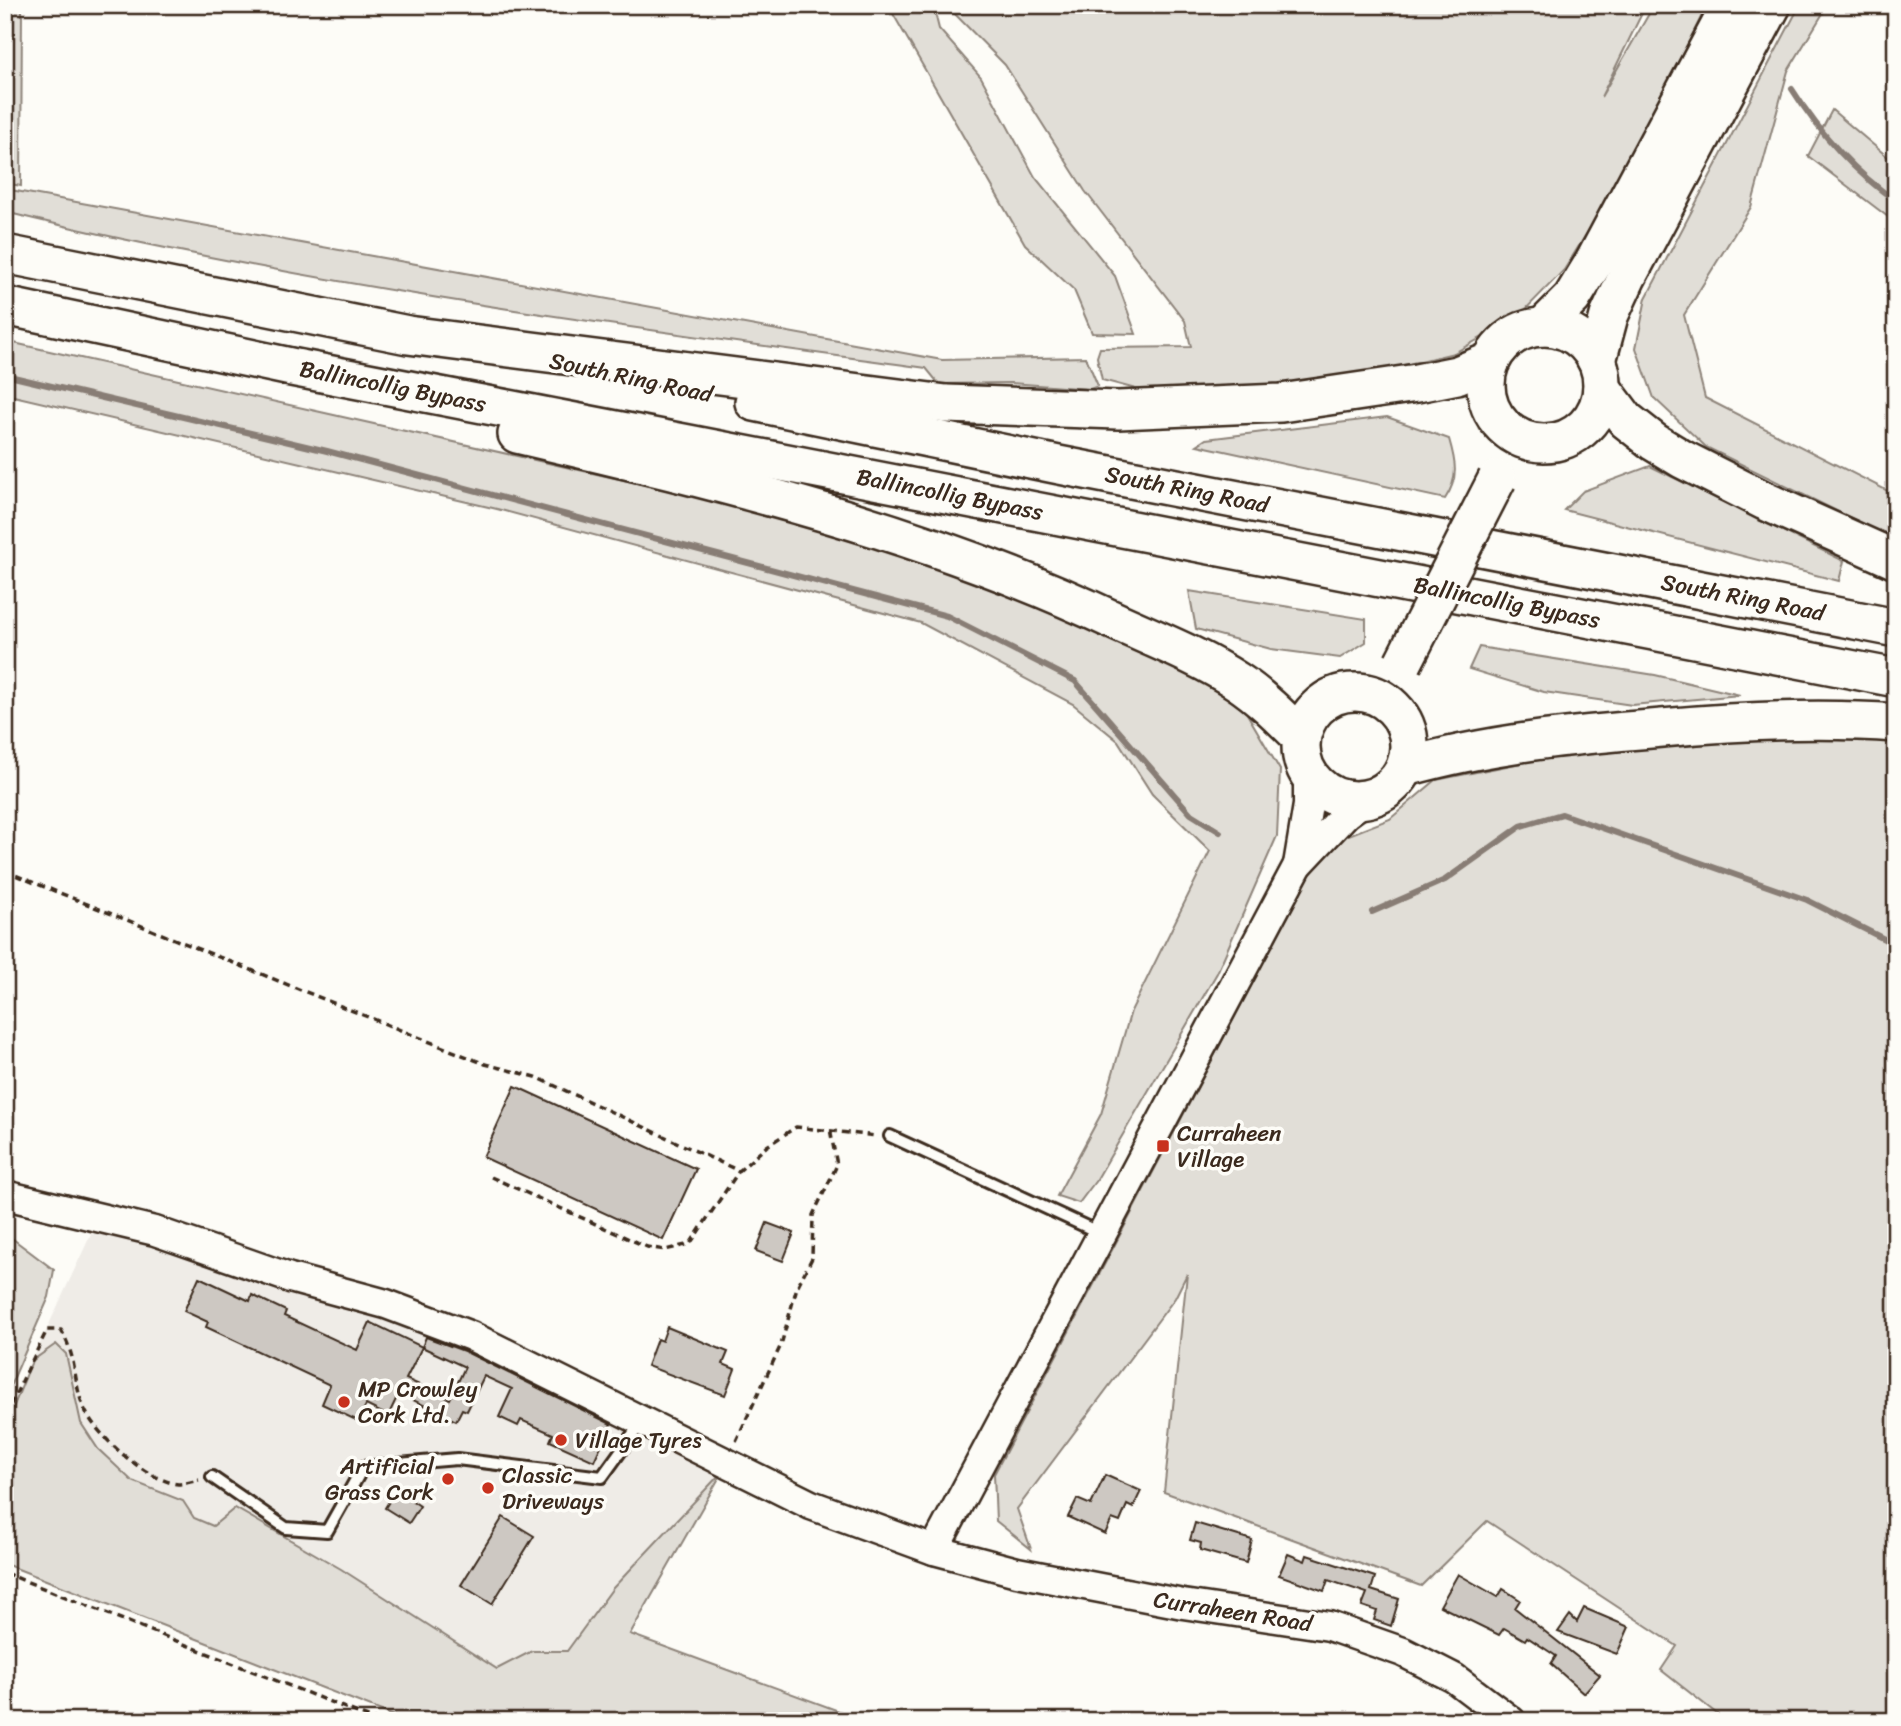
<svg xmlns="http://www.w3.org/2000/svg" width="1901" height="1726" font-family="Sriracha,sans-serif">
<style>
.built{fill:#efece7}
.green{fill:#e1ded7;stroke:#8e847a;stroke-width:2}
.lines{fill:none;stroke-linecap:round;stroke-linejoin:round}
.stream{stroke:#887d74;stroke-width:6}
.building{fill:#cdc8c2;stroke:#3b2a1e;stroke-width:2;fill-rule:evenodd}
.service-casing{stroke:#3b2a1e;stroke-width:16}
.tertiary-casing{stroke:#3b2a1e;stroke-width:33}
.trunk-casing{stroke:#3b2a1e;stroke-width:42}
.path{stroke:#3b2a1e;stroke-width:3.5;stroke-dasharray:7 5;stroke-linecap:butt}
.service{stroke:#fdfcf7;stroke-width:10}
.tertiary{stroke:#fdfcf7;stroke-width:28}
.trunk{stroke:#fdfcf7;stroke-width:37}
.trunk-bridge-casing{stroke:#3b2a1e;stroke-width:42;stroke-linecap:butt}
.trunk-bridge{stroke:#fdfcf7;stroke-width:37}
.poi-dot{fill:#c8321e;stroke:#fdfcf7;stroke-width:2.5}
.labels{text-anchor:middle;stroke-width:7;stroke-linejoin:round;paint-order:stroke}
.street-label{font-size:23px;fill:#3b2a1e;stroke:#fdfcf7}
.poi-label{font-size:23px;fill:#3b2a1e;stroke:#fdfcf7;text-anchor:start}
</style>
<rect width="100%" height="100%" fill="#fdfcf7"/>
<filter id="ink" filterUnits="userSpaceOnUse"><feTurbulence type="fractalNoise" baseFrequency=".0143" numOctaves="2"/><feDisplacementMap in="SourceGraphic" scale="14" xChannelSelector="R" yChannelSelector="G"/><feConvolveMatrix kernelMatrix="1 2 1 2 8 2 1 2 1" color-interpolation-filters="sRGB"/></filter>
<g filter="url(#ink)">
<path class="built" d="M91 1234 138 1237 431 1327 723 1471 613 1588 567 1651H532L497 1670 341 1569 235 1508 214 1526 194 1518 182 1501 132 1481 98 1449 81 1423 71 1386 70 1368 32 1361Z"/>
<g class="green">
<path d="M5 5H22L21 186 5 183Z"/>
<path d="M888 5H933L939 29 981 77 1035 177 1115 276 1136 334 1092 333 1074 290 1025 244Z"/>
<path d="M946 5H1646L1601 97 1654 5H1707L1625 172 1564 270 1518 317 1454 353 1375 372 1242 390 1147 392 1102 380 1097 357 1100 348 1191 347 1185 321 1085 191 1005 65Z"/>
<path d="M1800 5H1828L1788 71 1751 207 1684 315 1705 398 1896 495V540L1706 447 1654 398 1636 348 1646 298Z"/>
<path d="M1832 110 1896 164V223L1808 156Z"/>
<path d="M5 189 942 360 1086 357 1098 386 1090 389 1011 383 939 384 926 368C618 326 308 286 5 212Z"/>
<path d="M5 341 783 516 995 583 1205 681 1246 712 1280 770 1277 836 1217 973 1097 1179 1079 1203 1057 1196 1101 1114 1131 1011 1210 851 1152 794 1118 741 1073 704 921 623 497 509 5 394Z"/>
<path d="M1387 417 1449 439C1456 463 1459 478 1445 499L1197 445 1206 439Z"/>
<path d="M1650 466 1844 561 1839 581 1564 510 1583 491Z"/>
<path d="M1189 591 1366 619V642L1340 658 1271 649 1196 629Z"/>
<path d="M1479 647 1655 675 1740 695 1632 705 1544 692 1469 669Z"/>
<path d="M1896 737V1721H1726L1661 1670 1677 1646 1487 1521 1421 1586 1164 1492 1187 1274 1175 1298 1017 1509 1031 1549 996 1521 994 1474 1318 859 1346 836 1390 819 1436 780 1616 744Z"/>
<path d="M5 1233 54 1270 49 1297 5 1398Z"/>
<path d="M56 1344 66 1354 81 1423 98 1449 132 1481 183 1501 194 1518 213 1526 235 1508 341 1569 497 1669 532 1651H567L613 1588 723 1471 630 1634 866 1721H407L5 1564V1428L32 1361Z"/>
</g>
<g class="lines">
<g class="stream">
<path d="M1792 89C1819 132 1854 172 1896 201"/>
<path d="M5 375 327 451 947 616 1075 681 1191 814 1220 832"/>
<path d="M1372 912 1445 880 1521 826 1562 814 1807 900 1896 945"/>
</g>
</g>
<g class="building">
<path d="M515 1086 696 1169 663 1240 483 1157Z"/>
<path d="M767 1223 794 1233 783 1261 756 1251Z"/>
<path d="M199 1277 250 1301 252 1295 286 1311 284 1316 357 1350 370 1322 422 1347 426 1337 464 1351 611 1424 594 1461 550 1441 553 1434 521 1420 518 1426 499 1417 512 1389 484 1376 467 1411 462 1409 456 1421 399 1393 388 1416 366 1405 358 1421 322 1404 330 1385 206 1327 208 1322 184 1311ZM422 1347 465 1367 450 1399 406 1379Z"/>
<path d="M667 1327 728 1352 723 1364 735 1369 725 1395 647 1366 657 1339 662 1341Z"/>
<path d="M1105 1475 1141 1491 1133 1508 1127 1505 1120 1522 1112 1519 1105 1534 1068 1517 1077 1499 1091 1505Z"/>
<path d="M396 1490 420 1506 409 1523 385 1508Z"/>
<path d="M503 1517 534 1536 492 1604 461 1585Z"/>
<path d="M1195 1523 1252 1540 1246 1563 1200 1550 1201 1543 1190 1540Z"/>
<path d="M1288 1554 1305 1561 1307 1555 1375 1577 1371 1590 1399 1599 1391 1626 1374 1620 1377 1611 1362 1606 1367 1593 1328 1580 1324 1591 1279 1575Z"/>
<path d="M1458 1574 1498 1597 1503 1589 1520 1600 1515 1608 1600 1675 1584 1693 1551 1664 1556 1656 1527 1637 1525 1640 1504 1628 1499 1635 1440 1606Z"/>
<path d="M1584 1608 1629 1627 1617 1654 1558 1632 1570 1615 1577 1622Z"/>
</g>
<g class="lines">
<g class="service-casing">
<g id="service">
<path d="M890 1136 1100 1233"/>
<path d="M212 1477 286 1528 327 1531 363 1467 457 1459 602 1477 641 1423"/>
</g>
</g>
<g class="tertiary-casing">
<g id="tertiary">
<path d="M1298 865 1308 805V776"/>
<path d="M5 1195 155 1231 290 1278 386 1304 471 1336 811 1505 934 1550 1017 1572 1183 1604 1329 1626 1403 1652 1454 1678 1511 1721"/>
<path d="M934 1550 1298 865 1346 814 1365 800"/>
</g>
</g>
<g class="trunk-casing">
<g id="trunk">
<path d="M5 254 408 335 946 404 1118 410 1281 403 1417 383 1457 375 1491 361"/>
<path d="M5 306 291 367 1896 678"/>
<path d="M1543 327 1572 298 1594 262 1731 5"/>
<circle cx="1544" cy="385" r="58"/>
<path d="M1597 361 1609 316 1627 277 1772 5"/>
<path d="M1602 388 1626 420 1654 442 1682 459 1765 501 1896 560"/>
<path d="M754 402 1059 465 1896 628"/>
<path d="M517 434C721 482 923 530 1113 620 1154 639 1199 656 1237 681 1260 696 1281 717 1301 737"/>
<circle cx="1355" cy="746" r="54"/>
<path d="M1406 767C1490 743 1575 735 1662 728 1740 721 1818 717 1896 723"/>
</g>
</g>
<g class="path">
<path d="M5 871 485 1064 536 1077 739 1171 767 1146 796 1127 876 1136"/>
<path d="M491 1177 647 1247 665 1250 690 1244 739 1171"/>
<path d="M5 1416 47 1330H61C79 1361 72 1385 86 1412 99 1438 148 1481 178 1484 185 1484 193 1481 199 1480"/>
<path d="M736 1441 781 1345 797 1287 812 1258 813 1215 837 1165 830 1129"/>
<path d="M5 1573 378 1721"/>
</g>
<use href="#service" class="service"/>
<use href="#tertiary" class="tertiary"/>
<use href="#trunk" class="trunk"/>
<g class="trunk-bridge-casing">
<path id="trunk-bridge" d="M1403 663 1497 479"/>
</g>
<use href="#trunk-bridge" class="trunk-bridge"/>
</g>
</g>
<g class="poi-dot">
<rect x="1156" y="1139" width="14" height="14" rx="3.5"/>
<circle cx="344" cy="1402" r="7"/>
<circle cx="561" cy="1440" r="7"/>
<circle cx="448" cy="1479" r="7"/>
<circle cx="488" cy="1488" r="7"/>
</g>
<g class="labels">
<g class="street-label">
<text transform="translate(631 377) rotate(12)" y="8">South Ring Road</text>
<text transform="translate(393 386) rotate(11)" y="8">Ballincollig Bypass</text>
<text transform="translate(1187 489) rotate(11)" y="8">South Ring Road</text>
<text transform="translate(950 494) rotate(11)" y="8">Ballincollig Bypass</text>
<text transform="translate(1743 597) rotate(11)" y="8">South Ring Road</text>
<text transform="translate(1507 602) rotate(11)" y="8">Ballincollig Bypass</text>
<text transform="translate(1233 1611) rotate(9)" y="8">Curraheen Road</text>
</g>
<g class="poi-label">
<text x="1177" y="1141">Curraheen<tspan x="1177" dy="26">Village</tspan></text>
<text x="358" y="1397">MP Crowley<tspan x="358" dy="26">Cork Ltd.</tspan></text>
<text x="575" y="1448">Village Tyres</text>
<text x="434" y="1474" text-anchor="end">Artificial<tspan x="434" dy="26">Grass Cork</tspan></text>
<text x="502" y="1483">Classic<tspan x="502" dy="26">Driveways</tspan></text>
</g>
</g>
<rect width="1901" height="1726" fill="none" stroke="#fdfcf7" stroke-width="28"/>
<rect x="14" y="14" width="1873" height="1698" fill="none" stroke="#3b2a1e" stroke-width="2.5" filter="url(#ink)"/>
</svg>
